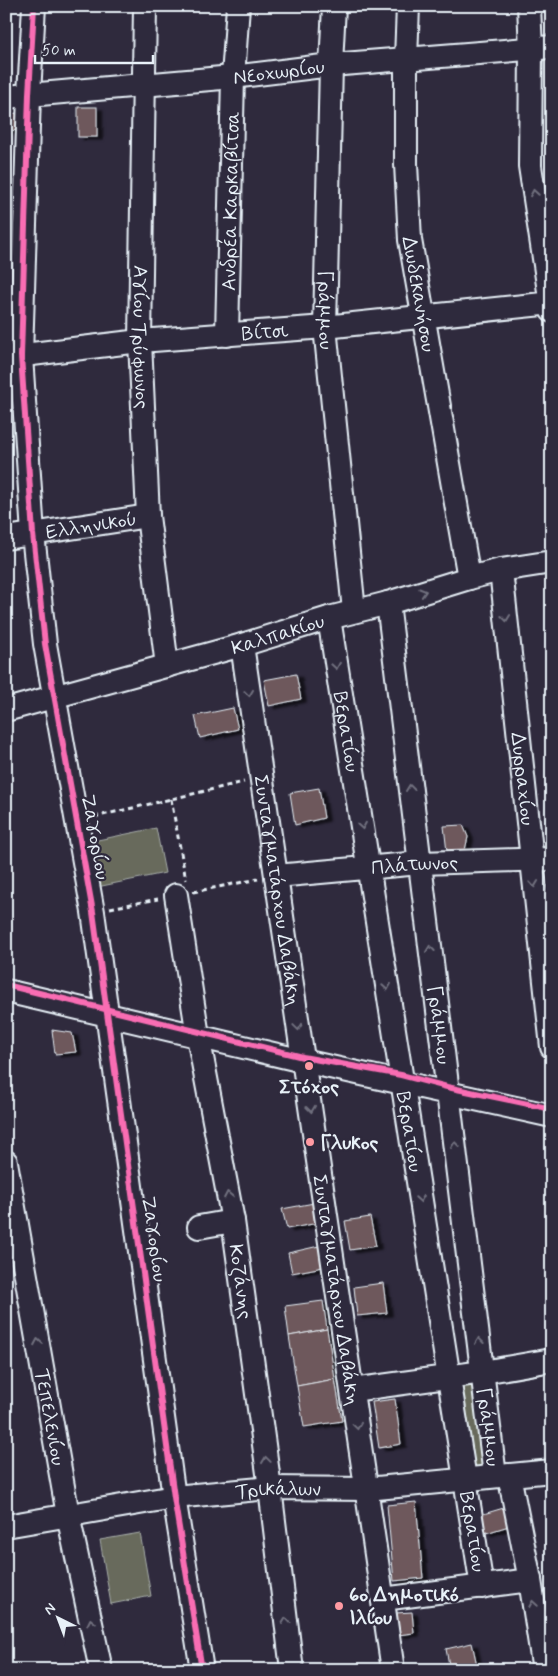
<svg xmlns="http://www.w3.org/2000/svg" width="558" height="1676" font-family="Mynerve,sans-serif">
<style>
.green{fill:#676a5b;stroke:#a8aeaa}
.building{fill:#6e595b;stroke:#e8f1f8;filter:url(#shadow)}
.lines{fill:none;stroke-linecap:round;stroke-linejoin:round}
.minor-casing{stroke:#e8f1f8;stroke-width:26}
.path{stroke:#e8f1f8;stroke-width:3;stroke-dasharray:5 4;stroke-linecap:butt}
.minor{stroke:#2f2a3d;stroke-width:22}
.cycleway-casing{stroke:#2f2a3d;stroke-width:9}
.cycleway{stroke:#f96db3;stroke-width:6}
.oneway{stroke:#70707e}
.poi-dot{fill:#ff9aa2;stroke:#2f2a3d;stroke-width:2}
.labels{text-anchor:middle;stroke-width:4.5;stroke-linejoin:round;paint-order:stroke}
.street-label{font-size:20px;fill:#e8f1f8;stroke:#2f2a3d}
.poi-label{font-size:20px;font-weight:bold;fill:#e8f1f8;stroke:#2f2a3d;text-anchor:start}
</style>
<defs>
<filter id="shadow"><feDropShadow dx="5.5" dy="3" stdDeviation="1" flood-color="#0009"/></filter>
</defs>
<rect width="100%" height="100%" fill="#2f2a3d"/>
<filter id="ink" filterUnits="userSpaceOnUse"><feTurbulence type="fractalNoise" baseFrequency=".02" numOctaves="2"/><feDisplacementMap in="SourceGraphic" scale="10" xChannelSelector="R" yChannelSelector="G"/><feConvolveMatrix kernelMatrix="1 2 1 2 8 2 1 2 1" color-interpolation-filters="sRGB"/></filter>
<g filter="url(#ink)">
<g class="green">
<path d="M156 828 165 873 97 887 88 842Z"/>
<path d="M474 1382 486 1467 468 1469 456 1385Z"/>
<path d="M140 1533 151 1596 111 1604 100 1540Z"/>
</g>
<g class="building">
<rect x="78" y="107" width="19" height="30"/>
<path d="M18 113 19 130 6 131V114Z"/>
<path d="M296 674 301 699 269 706 264 680Z"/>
<path d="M233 708 238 729 200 738 195 716Z"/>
<path d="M319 788 324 818 295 825 290 793Z"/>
<path d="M463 825 468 837 465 850 447 852 444 826Z"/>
<path d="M52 1030 72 1033 76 1052 55 1054Z"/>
<path d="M314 1203 318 1223 287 1229 282 1209Z"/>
<path d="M370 1217 376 1246 350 1250 345 1221Z"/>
<path d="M319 1246 323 1267 292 1273 288 1253Z"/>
<path d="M383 1283 387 1313 357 1316 354 1287Z"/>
<path d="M323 1301 327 1329 289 1336 285 1306Z"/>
<path d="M327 1329 335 1379 297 1386 289 1336Z"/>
<path d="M335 1379 342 1421 304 1427 297 1386Z"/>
<path d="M395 1399 401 1444 379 1448 372 1402Z"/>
<path d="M416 1502 423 1578 394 1581 387 1505Z"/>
<path d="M507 1507 512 1525 486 1533 480 1515Z"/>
<path d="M412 1612 414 1633 398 1635 396 1613Z"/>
<path d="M472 1643 478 1670H450L446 1649Z"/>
</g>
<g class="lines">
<g class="minor-casing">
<g id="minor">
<path d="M34 6 29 94 21 356 33 534 45 644 93 912 174 1497 202 1670"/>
<path id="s1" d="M145 6 140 341 148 516 167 666"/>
<path id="s2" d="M334 6 331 65 325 327 354 611"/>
<path id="s3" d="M408 6 406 59V164L410 240 469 578"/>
<path d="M529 6 531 49 530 166 552 311"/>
<path id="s4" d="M6 97 233 77 331 65 552 47"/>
<path id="s5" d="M227 335 233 77 238 6"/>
<path id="s6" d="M7 357 140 341 325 327 552 303"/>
<path id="s7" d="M6 538 148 516"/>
<path id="s8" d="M501 570 552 1047"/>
<path id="s9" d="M388 603 495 1476"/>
<path id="s10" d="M329 618 482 1587"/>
<path id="s11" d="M242 645 393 1670"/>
<path id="s12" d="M6 710 242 645 329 618 388 603 469 578 501 570 552 562"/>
<path id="s13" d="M276 876 420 863 552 859"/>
<path id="s14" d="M176 895 198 1036 233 1221 270 1488 292 1670"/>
<path d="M6 991 303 1061 552 1116"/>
<path id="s15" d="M6 1162 68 1515 101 1670"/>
<path d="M199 1227 233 1221"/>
<path d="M352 1390 483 1372 552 1360"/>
<path d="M509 1475 530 1580 544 1670"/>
<path id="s16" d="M6 1526 174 1497 270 1488 367 1489 552 1471"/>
<path d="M383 1599 530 1580"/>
</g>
</g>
<g class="path">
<path d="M171 799 186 880"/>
<path d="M94 817 244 782"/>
<path d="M193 892 258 879"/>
<path d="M110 908 158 899"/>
</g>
<use href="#minor" class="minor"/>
<g class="cycleway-casing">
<g id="cycleway">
<path d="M34 6 29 94 21 356 33 534 45 644 93 912 174 1497 202 1670"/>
<path d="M6 985 303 1057 401 1075 447 1087 552 1109"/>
</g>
</g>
<use href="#cycleway" class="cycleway"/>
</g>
<defs><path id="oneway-chevron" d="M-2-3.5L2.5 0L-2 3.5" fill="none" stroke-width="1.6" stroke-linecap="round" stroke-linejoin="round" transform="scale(1.25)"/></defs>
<g class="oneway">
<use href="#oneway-chevron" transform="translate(534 193) rotate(-99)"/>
<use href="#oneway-chevron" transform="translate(423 592) rotate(-17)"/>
<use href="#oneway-chevron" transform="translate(506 618) rotate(84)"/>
<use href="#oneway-chevron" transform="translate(336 666) rotate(81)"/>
<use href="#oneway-chevron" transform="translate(249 693) rotate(82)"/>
<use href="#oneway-chevron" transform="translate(410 788) rotate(-97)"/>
<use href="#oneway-chevron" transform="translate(362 826) rotate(81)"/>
<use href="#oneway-chevron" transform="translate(534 884) rotate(84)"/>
<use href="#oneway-chevron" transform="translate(430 949) rotate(-97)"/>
<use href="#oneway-chevron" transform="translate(387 987) rotate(81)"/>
<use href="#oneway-chevron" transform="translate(298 1027) rotate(82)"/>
<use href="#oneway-chevron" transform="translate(311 1109) rotate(82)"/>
<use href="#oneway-chevron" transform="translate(455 1145) rotate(-97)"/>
<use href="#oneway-chevron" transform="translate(228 1195) rotate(-101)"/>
<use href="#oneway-chevron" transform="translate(420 1199) rotate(81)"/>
<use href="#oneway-chevron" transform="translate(479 1341) rotate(-97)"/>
<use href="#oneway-chevron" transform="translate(38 1342) rotate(-100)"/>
<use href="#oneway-chevron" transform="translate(357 1426) rotate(82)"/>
<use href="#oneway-chevron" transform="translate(266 1460) rotate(-98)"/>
<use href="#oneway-chevron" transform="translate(533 1604) rotate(-99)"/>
<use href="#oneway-chevron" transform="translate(286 1621) rotate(-97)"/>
<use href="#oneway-chevron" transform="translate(91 1622) rotate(-102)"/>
</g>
</g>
<g class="poi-dot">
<circle cx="309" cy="1066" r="5"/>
<circle cx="310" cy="1142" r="5"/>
<circle cx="339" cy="1606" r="5"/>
</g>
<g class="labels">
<g class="street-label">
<text dy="7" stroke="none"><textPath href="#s4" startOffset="274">Νεοχωρίου</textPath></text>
<text dy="7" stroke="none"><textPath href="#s5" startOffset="134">Ανδρέα Καρκαβίτσα</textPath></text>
<text dy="7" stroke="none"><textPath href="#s3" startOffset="289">Δωδεκανήσου</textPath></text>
<text dy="7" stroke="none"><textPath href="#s2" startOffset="304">Γράμμου</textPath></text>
<text dy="7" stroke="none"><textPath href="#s6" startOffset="259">Βίτσι</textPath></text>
<text dy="7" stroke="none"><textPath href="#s1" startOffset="331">Αγίου Τρύφωνος</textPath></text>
<text dy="7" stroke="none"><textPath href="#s7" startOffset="86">Ελληνικού</textPath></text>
<text dy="7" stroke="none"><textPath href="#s12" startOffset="282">Καλπακίου</textPath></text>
<text dy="7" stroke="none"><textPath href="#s10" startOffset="115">Βερατίου</textPath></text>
<text dy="7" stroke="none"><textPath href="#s8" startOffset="210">Δυρραχίου</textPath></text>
<text transform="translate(96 837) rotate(80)" y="7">Ζαγορίου</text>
<text dy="7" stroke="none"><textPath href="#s13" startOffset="139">Πλάτωνος</textPath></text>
<text dy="7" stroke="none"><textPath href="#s11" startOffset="248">Συνταγματάρχου Δαβάκη</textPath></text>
<text dy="7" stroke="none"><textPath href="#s9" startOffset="425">Γράμμου</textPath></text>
<text dy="7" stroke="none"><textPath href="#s10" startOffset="520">Βερατίου</textPath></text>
<text transform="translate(155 1239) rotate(82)" y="7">Ζαγορίου</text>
<text dy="7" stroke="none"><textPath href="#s14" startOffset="392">Κοζάνης</textPath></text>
<text dy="7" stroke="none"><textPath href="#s11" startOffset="652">Συνταγματάρχου Δαβάκη</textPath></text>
<text dy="7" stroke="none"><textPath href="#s15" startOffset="259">Τεπελενίου</textPath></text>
<text dy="7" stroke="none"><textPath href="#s9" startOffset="830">Γράμμου</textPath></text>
<text dy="7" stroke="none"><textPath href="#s16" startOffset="275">Τρικάλων</textPath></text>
<text dy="7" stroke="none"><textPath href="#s10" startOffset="925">Βερατίου</textPath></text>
</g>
<g class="poi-label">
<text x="309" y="1093" text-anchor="middle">Στόχος</text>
<text x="320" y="1149">Γλυκος</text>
<text x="349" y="1601">6ο Δημοτικό<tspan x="349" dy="23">Ιλίου</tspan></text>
</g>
</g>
<rect width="558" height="1676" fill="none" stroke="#2f2a3d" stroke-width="25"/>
<rect x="12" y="12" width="533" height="1651" fill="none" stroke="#e8f1f8" stroke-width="2" filter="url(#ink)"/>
<g transform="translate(58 1618) rotate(318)" stroke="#2f2a3d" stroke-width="4" paint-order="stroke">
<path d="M0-4L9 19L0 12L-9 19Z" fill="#e8f1f8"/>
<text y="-8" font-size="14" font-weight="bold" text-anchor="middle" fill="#e8f1f8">N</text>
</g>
<path d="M35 55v8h118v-8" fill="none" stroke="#e8f1f8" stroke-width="2.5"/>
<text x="42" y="55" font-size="15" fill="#e8f1f8" stroke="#2f2a3d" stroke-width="4" paint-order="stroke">50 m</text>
</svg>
